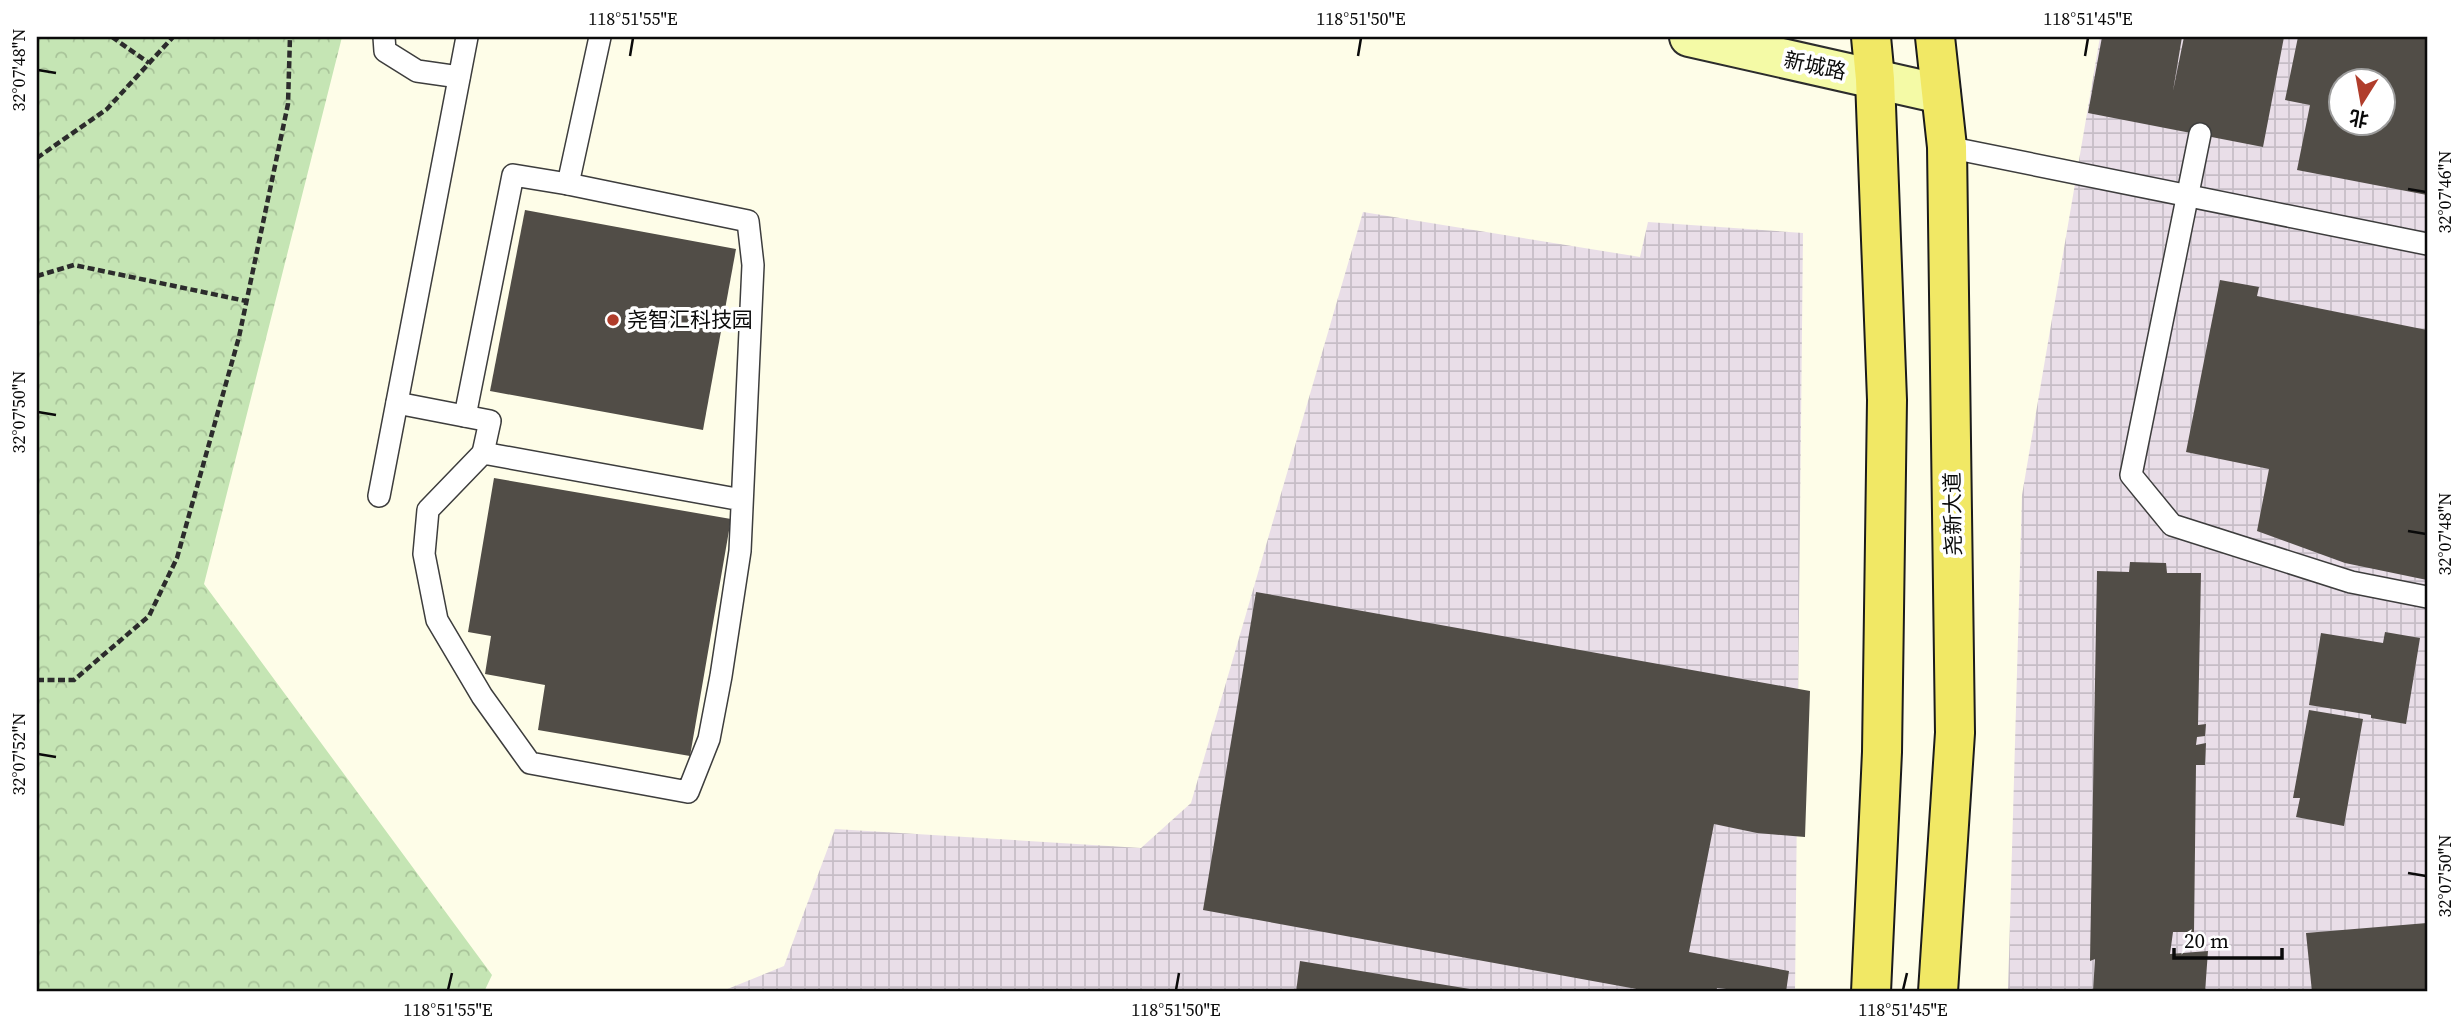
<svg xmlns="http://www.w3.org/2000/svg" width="2464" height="1029" font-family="'Source Serif 4','Noto Sans SC',serif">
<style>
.industrial{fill:url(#industrial-grid);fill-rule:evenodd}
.park{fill:url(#park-crowns)}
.building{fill:#514d47;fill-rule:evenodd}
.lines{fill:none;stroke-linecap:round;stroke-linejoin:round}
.service-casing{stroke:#3d3d3d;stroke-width:24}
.secondary-casing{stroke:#2c2c2c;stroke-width:42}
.primary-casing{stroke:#1b1b1b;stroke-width:42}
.path{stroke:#2c2c2c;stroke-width:4.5;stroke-dasharray:7 3.5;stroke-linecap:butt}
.service{stroke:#fff;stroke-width:21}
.secondary{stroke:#f4faa6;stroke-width:38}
.primary{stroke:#f1e865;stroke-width:38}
.ticks{fill:none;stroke:#0a0a0a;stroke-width:2.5}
.poi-dot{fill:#b03d2b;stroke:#fff;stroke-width:2.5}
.labels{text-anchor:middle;stroke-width:7;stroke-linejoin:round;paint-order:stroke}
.street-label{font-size:21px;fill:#0a0a0a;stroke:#fff}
.poi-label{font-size:21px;fill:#0a0a0a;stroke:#fff;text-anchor:start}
.neatline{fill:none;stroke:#0a0a0a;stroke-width:2.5}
.ticks-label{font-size:18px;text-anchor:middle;fill:#0a0a0a}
</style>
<defs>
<pattern id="industrial-grid" width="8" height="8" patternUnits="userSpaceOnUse" patternTransform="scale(1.75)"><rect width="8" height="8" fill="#e9dee8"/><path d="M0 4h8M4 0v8" fill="none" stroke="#c6bdc6"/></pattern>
<pattern id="park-crowns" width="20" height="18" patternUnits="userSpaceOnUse" patternTransform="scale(1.75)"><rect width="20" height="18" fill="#c5e5b4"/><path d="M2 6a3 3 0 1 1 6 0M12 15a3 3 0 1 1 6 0" fill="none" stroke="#a8c399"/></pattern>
</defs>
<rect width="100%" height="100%" fill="#fefde8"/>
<g class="industrial">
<path d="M2100 37H2427V992H2008L2022 495ZM2342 80H2384V122H2342Z"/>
<path d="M1363 212 1640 257 1648 222 1803 233 1795 992H720L784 966 835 829 1141 848 1191 803Z"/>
</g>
<path class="park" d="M37 37H342L204 584 492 975 484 992H37Z"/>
<g class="building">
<path d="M2102 37H2182L2173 91 2184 37H2284L2263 147 2088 113Z"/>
<path d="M2298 37H2427V195L2297 170 2310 105 2285 100ZM2342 80H2384V122H2342Z"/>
<path d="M525 210 736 249 703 430 490 391Z"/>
<path d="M2220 280 2259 287 2257 296 2427 330V580L2345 563 2257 531 2269 469 2186 452Z"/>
<path d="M494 478 731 519 690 756 538 730 545 685 485 674 491 636 468 632Z"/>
<path d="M2130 562 2166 563 2167 573H2201L2198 725 2206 724 2205 736 2197 737 2196 745 2206 743 2205 765H2196L2194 932H2173L2170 954 2208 951 2205 992H2093L2095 959 2090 961 2097 571 2129 572Z"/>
<path d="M1256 592 1810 691 1805 837 1757 833 1714 824 1689 952 1789 971 1786 992H1754L1717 988 1716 992H1653L1203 910Z"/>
<path d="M2385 632 2420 638 2406 724 2371 718V715L2309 705 2321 633 2383 643Z"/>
<path d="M2309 710 2363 719 2344 826 2296 817 2300 798H2293Z"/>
<path d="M2427 923V992H2312L2306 933Z"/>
<path d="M1300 961 1482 991V992H1296Z"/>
</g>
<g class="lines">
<g class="service-casing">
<g id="service">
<path d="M384 37 385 51 417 71 459 77"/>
<path d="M600 37 568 184 748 221 753 265 740 551 721 676 709 739 688 792 530 763 482 696 437 620 424 554 428 510 483 453 742 500"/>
<path d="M2200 134 2131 475 2172 525 2351 582 2427 597"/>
<path d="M1947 147 2427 244"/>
<path d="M397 403 490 421 483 453"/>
<path d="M465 416 513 175 568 184"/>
<path d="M379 496 467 37"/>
</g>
</g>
<g class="secondary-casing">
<path id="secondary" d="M1689 37 1941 94"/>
</g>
<g class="primary-casing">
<g id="primary">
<path d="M1935 37 1947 147 1955 733 1938 992"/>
<path d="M1871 992 1882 752 1887 400 1875 79 1871 37"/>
</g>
</g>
<g class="path">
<path d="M112 37 149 63"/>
<path d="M37 158 107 109 173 37"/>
<path d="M37 276 74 265 246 301"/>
<path d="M37 680H74L149 616 177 558 239 337 288 104 290 37"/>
</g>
<use href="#service" class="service"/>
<use href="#secondary" class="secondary"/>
<use href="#primary" class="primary"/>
</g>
<path class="ticks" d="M630 56 633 38M1358 56 1361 38M2085 56 2088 38M38 70 56 73M2408 189 2426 192M38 412 56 415M2408 531 2426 534M38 754 56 757M2408 873 2426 876M448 990 452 973M1176 990 1179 973M1903 990 1907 973"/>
<circle class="poi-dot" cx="613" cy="320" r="7"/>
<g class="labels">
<g class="street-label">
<text transform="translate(1815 66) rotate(12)" y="7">新城路</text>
<text transform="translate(1953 514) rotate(-91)" y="7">尧新大道</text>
</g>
<g class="poi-label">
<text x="627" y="327">尧智汇科技园</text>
</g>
</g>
<rect width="2464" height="1029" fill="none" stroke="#ffffff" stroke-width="77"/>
<g transform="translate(2362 102) rotate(191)"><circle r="33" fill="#ffffff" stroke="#9d9d9d" stroke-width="2"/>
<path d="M0-5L12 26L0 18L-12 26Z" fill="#b03d2b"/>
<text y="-10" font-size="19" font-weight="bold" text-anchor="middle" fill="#0a0a0a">北</text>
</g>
<path d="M2174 948v10h108v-10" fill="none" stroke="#0a0a0a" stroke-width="3.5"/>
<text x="2184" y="948" font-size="21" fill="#0a0a0a" stroke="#ffffff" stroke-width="5" paint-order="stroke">20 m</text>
<rect x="38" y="38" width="2388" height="952" class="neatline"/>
<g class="ticks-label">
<text x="633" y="25">118°51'55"E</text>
<text x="1361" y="25">118°51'50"E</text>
<text x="2088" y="25">118°51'45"E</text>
<text transform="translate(19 70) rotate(-90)" y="6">32°07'48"N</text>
<text transform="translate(2445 192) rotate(-90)" y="6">32°07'46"N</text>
<text transform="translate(19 412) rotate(-90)" y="6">32°07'50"N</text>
<text transform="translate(2445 534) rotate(-90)" y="6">32°07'48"N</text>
<text transform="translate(19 754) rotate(-90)" y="6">32°07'52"N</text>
<text transform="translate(2445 876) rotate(-90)" y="6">32°07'50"N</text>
<text x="448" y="1016">118°51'55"E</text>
<text x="1176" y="1016">118°51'50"E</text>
<text x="1903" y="1016">118°51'45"E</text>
</g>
</svg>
